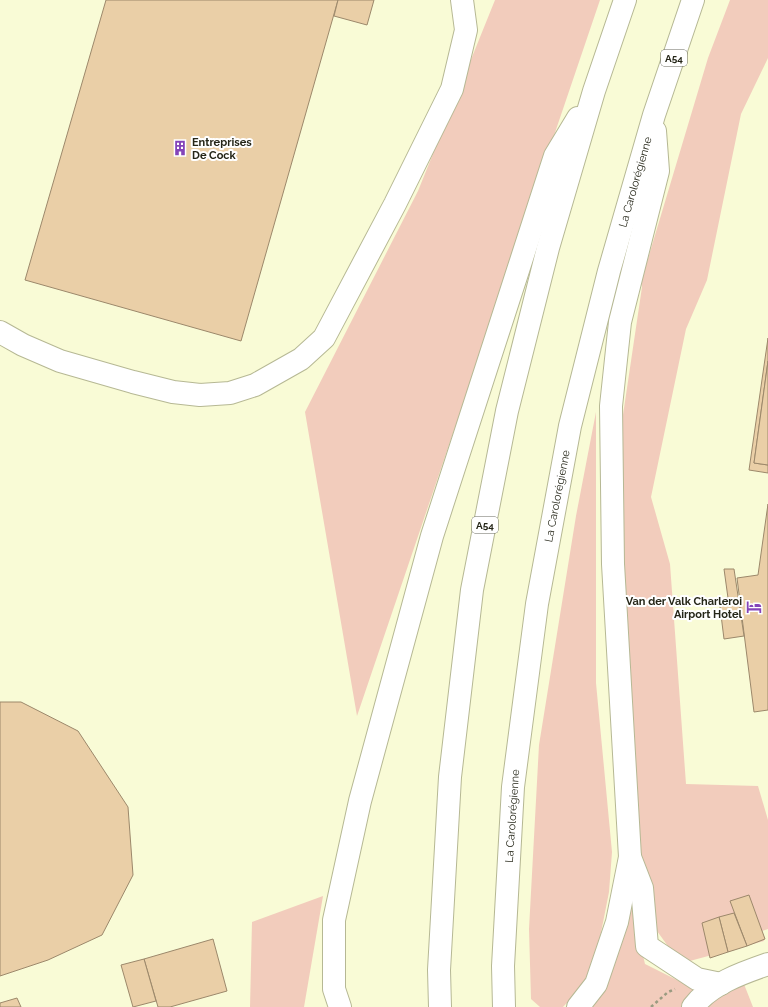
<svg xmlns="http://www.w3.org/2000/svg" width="768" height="1007" font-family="Raleway,sans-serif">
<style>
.green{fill:#f2ccbc}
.building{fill:#eacfa7;stroke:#9c886b}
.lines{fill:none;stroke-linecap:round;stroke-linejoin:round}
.minor-casing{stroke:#b6b894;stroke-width:24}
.major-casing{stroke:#b6b894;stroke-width:24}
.highway-casing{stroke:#b6b894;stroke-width:24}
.path{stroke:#9a9b81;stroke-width:2.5;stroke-dasharray:3 3;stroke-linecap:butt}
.minor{stroke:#fff;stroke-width:22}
.major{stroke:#fff;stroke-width:22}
.highway{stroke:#fff;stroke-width:22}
.labels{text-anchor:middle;stroke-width:4;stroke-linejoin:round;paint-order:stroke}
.shield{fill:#fff;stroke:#66675d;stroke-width:1}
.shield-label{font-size:10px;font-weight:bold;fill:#252618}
.poi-label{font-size:11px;font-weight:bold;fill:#252618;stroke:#fff;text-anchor:start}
.street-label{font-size:11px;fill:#252618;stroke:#fff}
</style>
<rect width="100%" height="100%" fill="#f9fbd6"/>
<g class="green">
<path d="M495 0H600L357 716 305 412 418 191Z"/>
<path d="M730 0H768V58L741 114 707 280 686 329 651 497 670 564 686 784 758 786 768 820V929L762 931 764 941 686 962 670 949 644 913 612 489 642 287 641 282 708 58Z"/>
<path d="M596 412V683L612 852 609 892 597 953 583 985 563 1007H540L531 999 529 929 539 745 576 516Z"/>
<path d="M628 893 645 964 685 984 698 986 683 1007H587Z"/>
<path d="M323 896 304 1007H250L252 922Z"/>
<path d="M740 974 753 1007H697Z"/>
</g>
<g class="building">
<path d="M106 0H338L241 341 25 280Z"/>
<path d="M338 0H374L367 25 334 16Z"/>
<path d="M768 338V361L754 463 768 465V473L749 470Z"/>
<path d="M768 361V465L754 463Z"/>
<path d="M768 504V710L754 712 737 578 758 575Z"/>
<path d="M724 569H734L744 636 724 639 719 599 728 598Z"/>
<path d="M0 702H21L78 731 128 807 133 875 102 935 48 960 0 976Z"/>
<path d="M749 895 765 939 747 946 730 901Z"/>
<path d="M734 913 747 946 728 952 719 917Z"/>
<path d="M719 917 728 952 710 958 702 923Z"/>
<path d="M213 939 227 991 170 1007H158L144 959Z"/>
<path d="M144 959 156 1001 133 1007 121 965Z"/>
<path d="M17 998 21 1007H0V1003Z"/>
</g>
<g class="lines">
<g class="minor-casing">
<path id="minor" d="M0 332 23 345 60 361 133 382 173 392 200 395 230 393 255 385 301 359 324 338 395 204 452 89 466 30 462 0"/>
</g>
<g class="major-casing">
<path id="major" d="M693 1007C710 984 742 973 768 964"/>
</g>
<g class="highway-casing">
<g id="highway">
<path d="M630 857 642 888 647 946 697 979 721 984"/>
<path d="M340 1007 334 989V920L360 801 432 536 555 156 578 118"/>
<path d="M440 1007 439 970 450 777 472 590 507 411 548 248 594 91 625 0"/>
<path d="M504 1007 503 966 513 787 537 604 570 426 609 271 654 115 693 0"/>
<path d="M578 1007 596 984 617 922 630 857 613 564 611 406 620 322 658 171 655 131"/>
</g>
</g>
<path class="path" d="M651 1007 668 992 675 989"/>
<use href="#minor" class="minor"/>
<use href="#major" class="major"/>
<use href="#highway" class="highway"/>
</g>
<defs>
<g id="building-bare" transform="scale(1.2)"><path d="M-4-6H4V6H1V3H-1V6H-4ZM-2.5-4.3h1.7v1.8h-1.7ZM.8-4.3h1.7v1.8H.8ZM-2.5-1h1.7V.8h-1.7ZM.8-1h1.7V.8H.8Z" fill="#8444b9" stroke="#fff" stroke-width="2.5" paint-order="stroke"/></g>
<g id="hotel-bare" transform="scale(1.2)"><path d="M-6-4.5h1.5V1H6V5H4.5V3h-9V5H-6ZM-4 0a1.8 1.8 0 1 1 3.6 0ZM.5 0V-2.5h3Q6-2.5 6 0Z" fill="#8444b9" stroke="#fff" stroke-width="2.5" paint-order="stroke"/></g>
</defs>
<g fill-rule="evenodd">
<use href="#building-bare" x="180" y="148"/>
<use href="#hotel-bare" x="754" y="607"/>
</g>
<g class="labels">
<g class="shield">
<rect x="661" y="50" width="26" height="16" rx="3"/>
<rect x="472" y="517" width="26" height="16" rx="3"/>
</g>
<g class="shield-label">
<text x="674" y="62">A54</text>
<text x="485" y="529">A54</text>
</g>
<g class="poi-label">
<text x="192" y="146">Entreprises<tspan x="192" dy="13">De Cock</tspan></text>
<text x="742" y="605" text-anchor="end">Van der Valk Charleroi<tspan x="742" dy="13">Airport Hotel</tspan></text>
</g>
<g class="street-label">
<text transform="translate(635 182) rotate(-74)" y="4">La Carolorégienne</text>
<text transform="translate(557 496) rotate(-79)" y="4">La Carolorégienne</text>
<text transform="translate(512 816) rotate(-86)" y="4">La Carolorégienne</text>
</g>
</g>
</svg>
